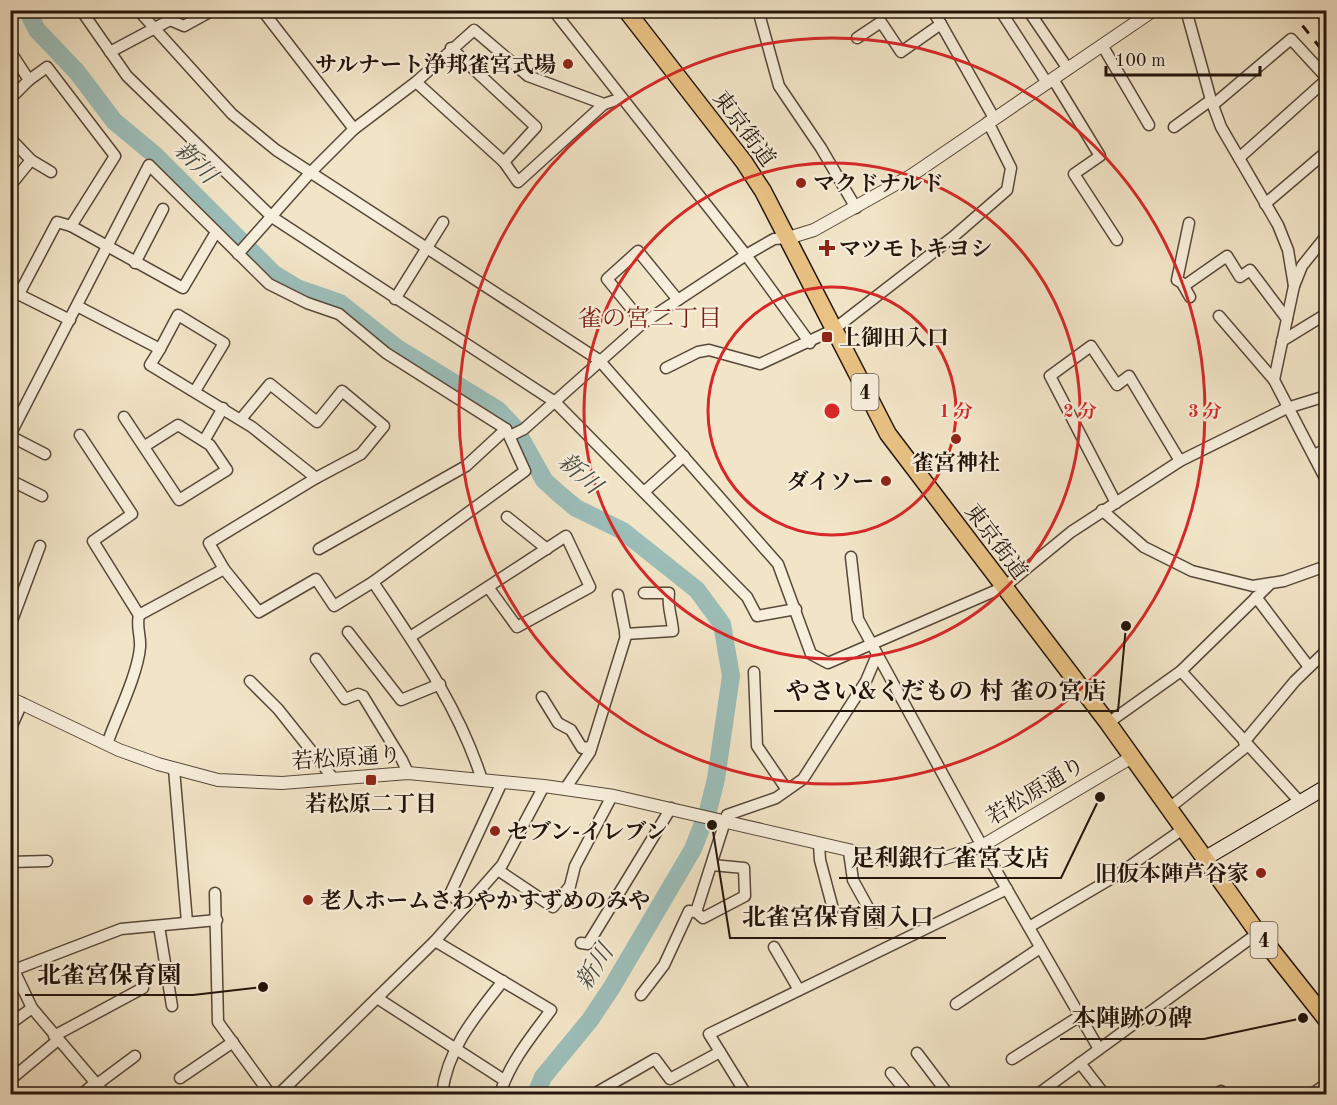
<svg xmlns="http://www.w3.org/2000/svg" width="1337" height="1105" font-family="'Old Standard TT','Noto Serif JP',serif">
<style>
.lines{fill:none;stroke-linecap:round;stroke-linejoin:round}
.river{stroke:#9cbeb9;stroke-width:18}
.minor-casing{stroke:#574839;stroke-width:13}
.tertiary-casing{stroke:#574839;stroke-width:14}
.secondary-casing{stroke:#23140a;stroke-width:16}
.trunk-casing{stroke:#23140a;stroke-width:19}
.minor{stroke:#f7eedb;stroke-width:10}
.tertiary{stroke:#f7eedb;stroke-width:12}
.secondary{stroke:#f7eedb;stroke-width:14}
.trunk{stroke:#e9c284;stroke-width:16}
.rail{stroke:#23140a;stroke-width:3;stroke-dasharray:10 10;stroke-linecap:butt}
.ring{fill:none;stroke:#d62828;stroke-width:3}
.poi-dot{fill:#8f2418;stroke:#f7eedb;stroke-width:2}
.labels{text-anchor:middle;stroke-width:4.5;stroke-linejoin:round;paint-order:stroke}
.shield{fill:#f7eedb;stroke:#635549;stroke-width:1.5}
.shield-label{font-size:21px;font-weight:bold;fill:#23140a}
.poi-label{font-size:22px;font-weight:bold;fill:#23140a;stroke:#f7eedb;text-anchor:start}
.street-label{font-size:22px;fill:#23140a;stroke:#f7eedb}
.water-label{font-size:24px;font-style:italic;fill:#4d5047;stroke:#f7eedb}
.neighbourhood-label{font-size:24px;fill:#7a1f14;stroke:#f7eedb}
.centre{fill:#d62828;stroke:#f7eedb;stroke-width:3}
.ring-label{font-size:18px;text-anchor:middle;font-weight:bold;fill:#d62828;stroke:#f7eedb;stroke-width:4.5;stroke-linejoin:round;paint-order:stroke}
.leader{fill:none;stroke:#23140a;stroke-width:2}
.callout-dot{fill:#23140a;stroke:#f7eedb;stroke-width:2}
.callout-label{font-size:24px;text-anchor:middle;font-weight:bold;fill:#23140a;stroke:#f7eedb;stroke-width:4.5;stroke-linejoin:round;paint-order:stroke}
</style>
<rect width="100%" height="100%" fill="#f2e5c7"/>
<filter id="stains"><feTurbulence type="fractalNoise" baseFrequency=".00333" numOctaves="4"/><feColorMatrix values="0 0 0 0 .2 0 0 0 0 .09 0 0 0 0 .02 0 0 0 .5 -.17"/></filter>
<radialGradient id="worn" r=".72"><stop offset=".6" stop-color="#630" stop-opacity="0"/><stop offset="1" stop-color="#630" stop-opacity=".3"/></radialGradient>
<g class="lines">
<path class="river" d="M27 10 37 30 77 72 114 121 156 156 274 274 297 288 340 303 397 348 498 410 515 428 544 480 558 493 576 508 623 531 697 590 722 624 731 676 716 779 708 811 693 849 612 987 590 1020 543 1077 536 1094"/>
<g class="minor-casing">
<g id="minor">
<path d="M81 10 127 76 272 217 555 402 747 597 757 616 796 609"/>
<path d="M138 10 232 114 276 150 599 360 778 564 811 654 828 663 1004 587 1071 532 1180 461 1287 408 1326 396"/>
<path d="M553 10 746 255 810 343"/>
<path d="M758 10 779 86 821 148 856 208"/>
<path d="M932 10 941 24"/>
<path d="M1000 10 1047 83"/>
<path d="M1028 10 1068 69"/>
<path d="M1186 10 1211 100 1221 127 1278 225 1288 250 1294 286"/>
<path d="M1319 10 1326 19"/>
<path d="M715 12 718 10"/>
<path d="M857 38 881 22 901 52 941 24 994 118"/>
<path d="M1102 45 1149 125"/>
<path d="M451 48 536 127 504 162"/>
<path d="M10 51 29 80 10 99"/>
<path d="M110 52 170 20 184 26 213 10"/>
<path d="M1053 79 1100 156 1074 174 1117 240"/>
<path d="M29 80 47 67 115 156 71 226"/>
<path d="M416 82 504 162 518 182 604 104"/>
<path d="M1213 105 1291 39 1326 77"/>
<path d="M1174 127 1211 100"/>
<path d="M354 129 416 82 474 30 528 76 604 104 622 98"/>
<path d="M10 138 31 160 51 172"/>
<path d="M1239 158 1326 80"/>
<path d="M10 186 31 160"/>
<path d="M1265 204 1326 152"/>
<path d="M1189 223 1177 280 1182 283 1190 297"/>
<path d="M1326 236 1302 266 1294 286 1274 380 1326 480"/>
<path d="M238 254 310 173 354 129 262 10"/>
<path d="M135 263 163 209"/>
<path d="M1184 286 1227 256 1240 277 1250 270 1287 319"/>
<path d="M10 290 70 320"/>
<path d="M19 294 57 222 71 226 183 288 216 232"/>
<path d="M395 299 443 222"/>
<path d="M77 306 160 349 150 365 252 427 316 478 361 454 384 426 342 391 317 422 270 384 241 419"/>
<path d="M1219 316 1274 380"/>
<path d="M643 323 607 279 638 251 678 300"/>
<path d="M1282 341 1326 314"/>
<path d="M160 349 178 315 224 343 195 391"/>
<path d="M666 368 698 352 709 350 760 364 833 330 953 237 1007 190 1011 168 988 122"/>
<path d="M124 417 179 500 227 470 210 445 178 425 145 446"/>
<path d="M10 435 149 165 269 284 307 303 339 314 386 353 506 429 525 471 373 582C415 645 459 707 482 780"/>
<path d="M80 435 132 514 93 541 139 615C136 627 141 636 140 647 138 674 116 718 107 744"/>
<path d="M10 436 45 454"/>
<path d="M510 436 524 429 643 323 746 255 774 239 788 238"/>
<path d="M204 441 223 408"/>
<path d="M1314 455 1326 449"/>
<path d="M316 478 209 543 224 569 259 612 316 579 334 606 373 582"/>
<path d="M10 480 42 496"/>
<path d="M644 492 684 456"/>
<path d="M1116 503 1050 376 1091 346 1117 385 1129 376 1180 461"/>
<path d="M1102 510 1144 547 1192 571 1253 586 1284 581 1326 566"/>
<path d="M507 517 547 549"/>
<path d="M319 549 466 466 506 429"/>
<path d="M851 557 858 619 982 846 1099 1049"/>
<path d="M1256 597 1309 667"/>
<path d="M139 615 224 569"/>
<path d="M10 626 40 546"/>
<path d="M348 632 401 700 440 684"/>
<path d="M625 634 673 631C672 617 667 607 669 593H644"/>
<path d="M410 637C462 604 514 570 566 536L590 587 517 627 488 587"/>
<path d="M316 659 345 699 358 694 363 696 402 760 408 773"/>
<path d="M1181 671 1300 802"/>
<path d="M754 672 757 746 787 790"/>
<path d="M250 681 278 709 333 778"/>
<path d="M542 697 558 723 571 730 582 748 591 747"/>
<path d="M1108 723 1181 671 1270 584"/>
<path d="M10 730 22 703"/>
<path d="M1244 742 1295 681 1326 651"/>
<path d="M174 769 187 922"/>
<path d="M565 789 590 752 626 636 618 595"/>
<path d="M1168 809 1247 746"/>
<path d="M819 844 820 860 833 909"/>
<path d="M849 852 853 880 876 922"/>
<path d="M10 862 47 861"/>
<path d="M498 870 553 907 570 886 575 866 612 796"/>
<path d="M215 893 218 1022 270 1094"/>
<path d="M465 907 450 894 502 782"/>
<path d="M696 912 703 918 745 896 744 868 712 865"/>
<path d="M159 926 172 1006"/>
<path d="M1029 927 1114 877 1183 829"/>
<path d="M435 941 551 1010C531 1037 510 1062 500 1094"/>
<path d="M581 943 588 944 671 808"/>
<path d="M774 947 799 990"/>
<path d="M10 962 32 1008 105 1094"/>
<path d="M14 970 121 929 217 920"/>
<path d="M641 995 664 965 689 911 696 912 727 815 776 798 803 779 866 681 877 655"/>
<path d="M377 998 504 1080"/>
<path d="M956 1004 1040 948"/>
<path d="M10 1024 32 1008"/>
<path d="M54 1036 143 988"/>
<path d="M917 1053 948 1094"/>
<path d="M1012 1059 1080 1016"/>
<path d="M1080 1063 1104 1094"/>
<path d="M891 1073 908 1094"/>
<path d="M180 1078 233 1042"/>
<path d="M10 1080 58 1040"/>
<path d="M96 1085 135 1056"/>
<path d="M82 1094 95 1083"/>
<path d="M279 1094 435 941 502 865 544 786"/>
<path d="M442 1094C447 1049 476 1015 503 981"/>
<path d="M594 1094 655 1059 670 1079 720 1052"/>
<path d="M746 1094 709 1034 1007 889"/>
<path d="M1038 1094 1258 933"/>
<path d="M1216 1094 1221 1091"/>
<path d="M1312 1094 1326 1084"/>
</g>
</g>
<g class="tertiary-casing">
<g id="tertiary">
<path d="M788 238 814 230 912 175 1154 10"/>
<path d="M10 698 119 750 158 764 218 780 282 783 408 773 544 786 614 796 892 860 942 859 982 846 1132 757"/>
</g>
</g>
<g class="secondary-casing">
<path id="secondary" d="M1204 859 1326 787"/>
</g>
<g class="trunk-casing">
<path id="trunk" d="M626 10 744 162 763 191 888 434 1108 723 1258 933 1326 1019"/>
</g>
<use href="#minor" class="minor"/>
<use href="#tertiary" class="tertiary"/>
<use href="#secondary" class="secondary"/>
<use href="#trunk" class="trunk"/>
<path class="rail" d="M1290 10 1326 55"/>
</g>
<g class="ring">
<circle cx="832" cy="411" r="124"/>
<circle cx="832" cy="411" r="248"/>
<circle cx="832" cy="411" r="373"/>
</g>
<g class="poi-dot">
<circle cx="568" cy="64" r="6"/>
<circle cx="801" cy="183" r="6"/>
<path d="M824 239h6v6h6v6h-6v6h-6v-6h-6v-6h6z"/>
<rect x="821" y="331" width="12" height="12" rx="3"/>
<circle cx="956" cy="439" r="6"/>
<circle cx="886" cy="481" r="6"/>
<rect x="365" y="774" width="12" height="12" rx="3"/>
<circle cx="495" cy="831" r="6"/>
<circle cx="1261" cy="873" r="6"/>
<circle cx="308" cy="900" r="6"/>
</g>
<g class="labels">
<g class="shield">
<rect x="851.5" y="374" width="27" height="36" rx="4.5"/>
<rect x="1250.5" y="922" width="27" height="36" rx="4.5"/>
</g>
<g class="shield-label">
<text x="865" y="399">4</text>
<text x="1264" y="947">4</text>
</g>
<g class="poi-label">
<text x="556" y="72" text-anchor="end">サルナート浄邦雀宮式場</text>
<text x="813" y="191">マクドナルド</text>
<text x="839" y="256">マツモトキヨシ</text>
<text x="839" y="345">上御田入口</text>
<text x="956" y="470" text-anchor="middle">雀宮神社</text>
<text x="874" y="489" text-anchor="end">ダイソー</text>
<text x="371" y="811" text-anchor="middle">若松原二丁目</text>
<text x="507" y="839">セブン-イレブン</text>
<text x="1249" y="881" text-anchor="end">旧仮本陣芦谷家</text>
<text x="320" y="908">老人ホームさわやかすずめのみや</text>
</g>
<g class="street-label">
<text transform="translate(745 128) rotate(53)" y="8">東京街道</text>
<text transform="translate(997 541) rotate(53)" y="8">東京街道</text>
<text transform="translate(346 757) rotate(-4)" y="8">若松原通り</text>
<text transform="translate(1035 790) rotate(-31)" y="8">若松原通り</text>
</g>
<g class="water-label">
<text transform="translate(196 162) rotate(45)" y="8">新川</text>
<text transform="translate(580 473) rotate(42)" y="8">新川</text>
<text transform="translate(594 967) rotate(-57)" y="8">新川</text>
</g>
<g class="neighbourhood-label">
<text x="650" y="326">雀の宮二丁目</text>
</g>
</g>
<circle cx="832" cy="411" r="9" class="centre"/>
<g class="ring-label">
<text x="956" y="417">1 分</text>
<text x="1080" y="417">2 分</text>
<text x="1205" y="417">3 分</text>
</g>
<path class="leader" d="M1126 626L1118 711H774M1100 797L1061 878H839M712 825L730 938H946M263 987L193 995H25M1303 1018L1204 1039H1060"/>
<g class="callout-dot">
<circle cx="1126" cy="626" r="6"/>
<circle cx="1100" cy="797" r="6"/>
<circle cx="712" cy="825" r="6"/>
<circle cx="263" cy="987" r="6"/>
<circle cx="1303" cy="1018" r="6"/>
</g>
<g class="callout-label">
<text x="946" y="699">やさい&amp;くだもの 村 雀の宮店</text>
<text x="950" y="866">足利銀行 雀宮支店</text>
<text x="838" y="925">北雀宮保育園入口</text>
<text x="109" y="983">北雀宮保育園</text>
<text x="1132" y="1026">本陣跡の碑</text>
</g>
<rect width="1337" height="1105" fill="none" stroke="#f2e5c7" stroke-width="36"/>
<rect x="12" y="12" width="1313" height="1081" fill="none" stroke="#23140a" stroke-width="3"/>
<rect x="18" y="18" width="1301" height="1069" fill="none" stroke="#23140a" stroke-width="1.5"/>
<path d="M1106 66v9h154v-9" fill="none" stroke="#23140a" stroke-width="3"/>
<text x="1115" y="66" font-size="18" fill="#23140a" stroke="#f7eedb" stroke-width="4.5" paint-order="stroke">100 m</text>
<rect width="100%" height="100%" filter="url(#stains)"/>
<rect width="100%" height="100%" fill="url(#worn)"/>
</svg>
